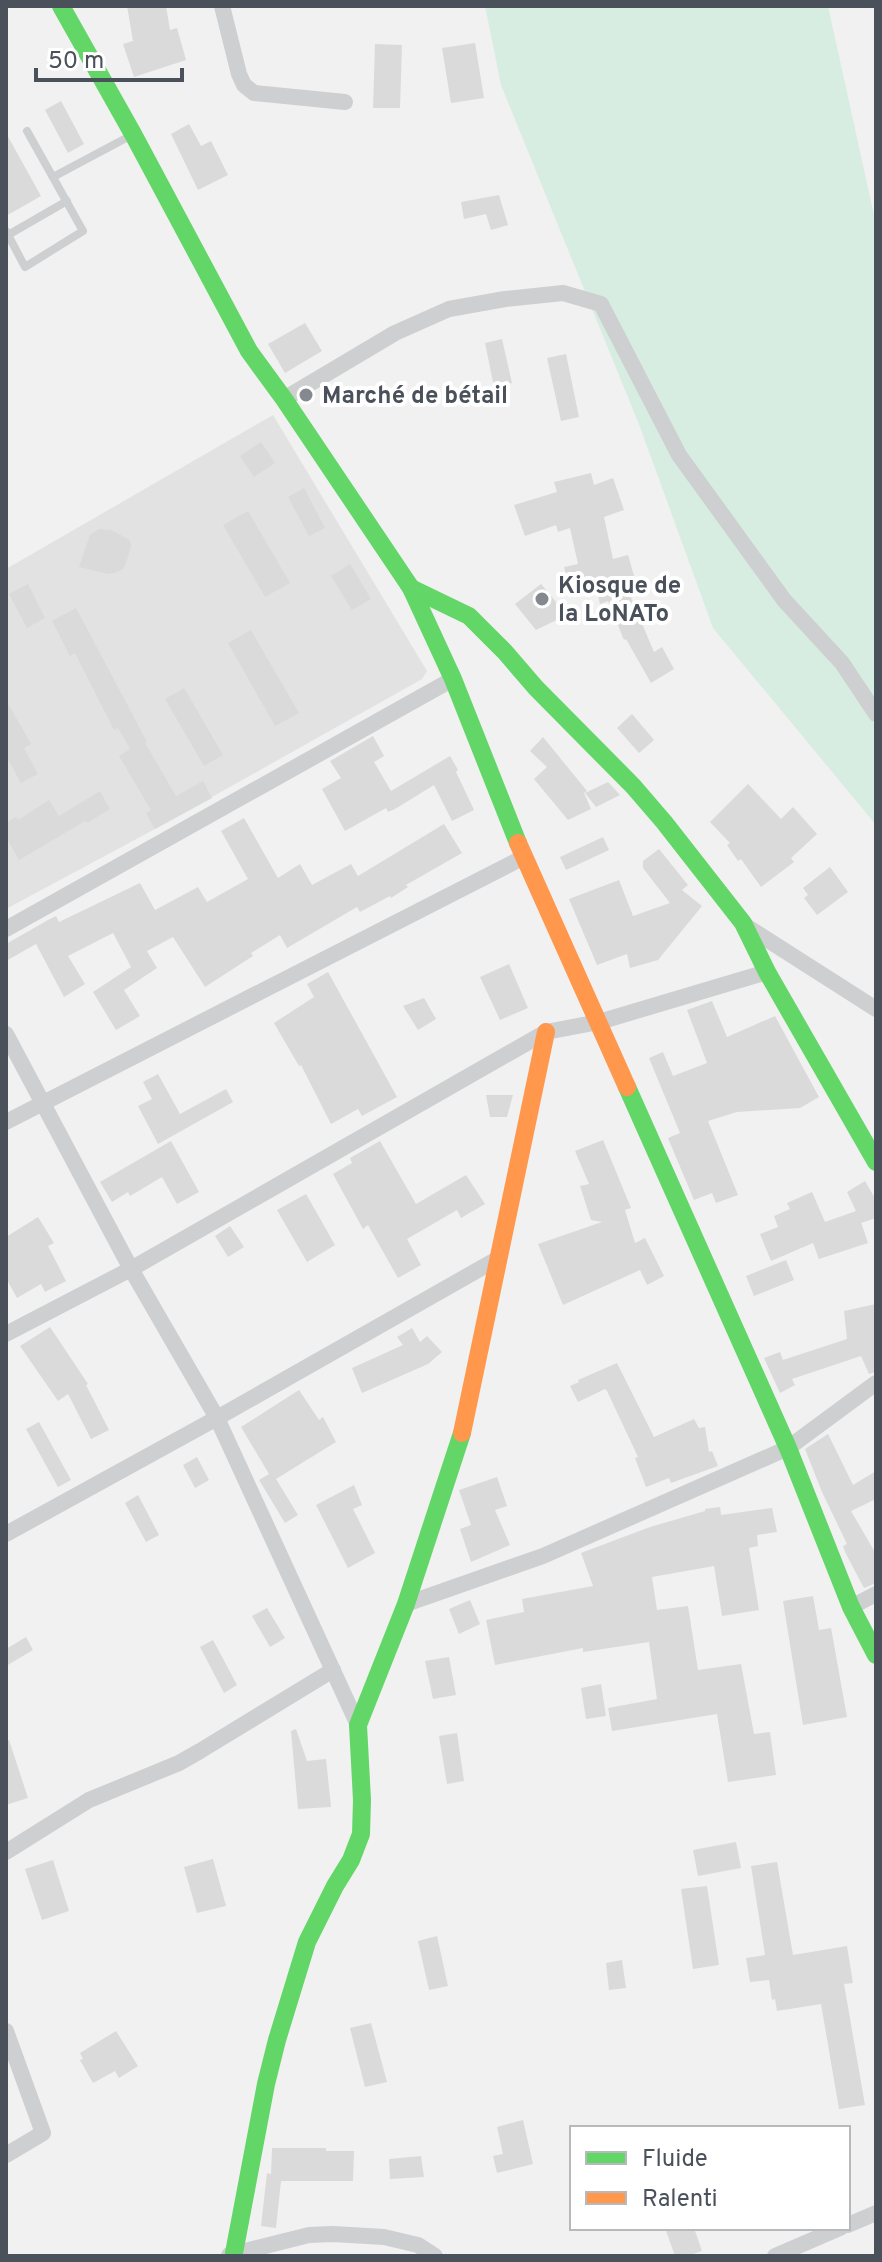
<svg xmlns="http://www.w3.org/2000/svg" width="882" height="2262" font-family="Overpass,sans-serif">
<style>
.education{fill:#e3e2e2}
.green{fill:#d8ede2}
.building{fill:#dadadb}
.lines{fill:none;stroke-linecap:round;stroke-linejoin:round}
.lane{stroke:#cdcfd1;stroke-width:8}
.street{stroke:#cdcfd1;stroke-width:16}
.fast{stroke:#63d668;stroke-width:18}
.slow{stroke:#ff974d;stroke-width:18}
.poi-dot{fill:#848990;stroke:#fff;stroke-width:3}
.labels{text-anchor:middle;stroke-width:8;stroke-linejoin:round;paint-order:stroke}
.poi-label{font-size:24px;font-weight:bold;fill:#4a515b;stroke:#fff;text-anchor:start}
</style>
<rect width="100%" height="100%" fill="#f1f1f1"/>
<path class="education" d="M273 415 427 671 422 679 155 829 6 909V569Z"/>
<path class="green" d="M485 6H828L876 224V825L713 628 640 427 501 85Z"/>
<g class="building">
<path d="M127 6H166L170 30 177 28 186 60 134 77 123 44 133 41Z"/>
<path d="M475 43 484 98 451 103 442 48Z"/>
<path d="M375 44 402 45 400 108H373Z"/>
<path d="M61 101 84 144 68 153 45 110Z"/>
<path d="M189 124 201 146 211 141 228 175 198 190 171 134Z"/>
<path d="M6 133 41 196 6 216Z"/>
<path d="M499 195 508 225 491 230 486 214 464 219 461 202Z"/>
<path d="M305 323 322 351 285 373 268 344Z"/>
<path d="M502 339 512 383 494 387 485 343Z"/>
<path d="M566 354 579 417 561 421 547 358Z"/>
<path d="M261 442 275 463 254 477 240 456Z"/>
<path d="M591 473 594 485 613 478 624 510 604 517 613 559 628 555 639 593 630 595 654 652 662 647 674 669 651 683 626 639 624 640 608 601 600 604 594 580 569 587 564 567 578 564 570 528 558 532 556 525 525 536 514 505 557 492 554 482Z"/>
<path d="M304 488 325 528 309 536 288 497Z"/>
<path d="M248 511 290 583 265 597 223 525Z"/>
<path d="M99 529 111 530 130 540 131 547 127 560 123 569 115 573 108 574 79 567 90 535Z"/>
<path d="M350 564 371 599 352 610 331 576Z"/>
<path d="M28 584 45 618 27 628 9 594Z"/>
<path d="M541 584 567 615 536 630 515 604Z"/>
<path d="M76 608 147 742 145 743 176 796 203 781 212 798 155 829 146 813 151 810 119 756 130 749 118 728 114 730 75 653 70 656 52 621Z"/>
<path d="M251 630 299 713 275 726 228 643Z"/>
<path d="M184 688 223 755 204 766 165 699Z"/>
<path d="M6 700 31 744 24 748 38 774 21 783 6 756Z"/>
<path d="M632 714 654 740 639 753 617 728Z"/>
<path d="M373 736 384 756 374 762 391 791 450 756 458 770 456 772 474 810 452 821 434 785 395 809 388 812 386 808 345 831 322 789 341 778 330 761Z"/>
<path d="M543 737 587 791 584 793 591 809 568 820 534 779 547 767 530 751Z"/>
<path d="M608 782 620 795 596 807 585 793Z"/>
<path d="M748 784 781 819 793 807 817 834 791 858 794 862 761 887 741 859 738 861 727 845 730 843 710 822Z"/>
<path d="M100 791 110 809 87 823 85 821 19 860 6 837V823L16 817 18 820 49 800 59 816Z"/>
<path d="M244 818 278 878 300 864 312 885 351 864 358 876 444 824 462 853 406 885 408 887 391 898 390 896 360 912 357 907 287 948 280 935 251 953 253 956 205 987 173 937 147 951 157 968 124 990 140 1016 116 1030 93 992 131 967 113 933 68 956 85 984 64 997 36 944 6 961V944L48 920 56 916 59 922 140 883 155 910 198 887 207 902 248 879 221 831Z"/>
<path d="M603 837 609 850 566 870 560 857Z"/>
<path d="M659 849 688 885 682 890 702 906 658 960 630 968 627 954 597 965 569 899 619 880 633 916 670 903 643 868V861Z"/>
<path d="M830 867 848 892 817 915 804 898 808 895 803 888Z"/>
<path d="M509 964 528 1008 500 1020 480 977Z"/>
<path d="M328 972 397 1097 362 1116 358 1109 331 1124 301 1065 299 1066 274 1023 314 997 307 984Z"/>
<path d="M424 998 436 1019 418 1030 403 1006Z"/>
<path d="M712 1001 727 1037 775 1016 819 1097 800 1108 737 1112 708 1121 738 1195 716 1203 712 1193 694 1200 668 1138 680 1133 649 1058 663 1052 673 1076 707 1063 687 1010Z"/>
<path d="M158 1074 180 1114 226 1089 233 1102 158 1144 138 1106 152 1099 143 1082Z"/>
<path d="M486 1095H513L507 1117H490Z"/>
<path d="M603 1140 631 1208 625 1210 635 1243 645 1238 664 1276 647 1285 640 1270 563 1305 538 1244 602 1222 591 1220 580 1186 589 1184 575 1151Z"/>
<path d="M171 1141 199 1192 177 1204 162 1177 130 1196 128 1192 112 1202 100 1182Z"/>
<path d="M380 1141 416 1204 466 1175 485 1204 461 1218 457 1210 407 1239 421 1265 398 1278 368 1225 363 1229 333 1174 352 1163 350 1158Z"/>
<path d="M865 1181 876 1200V1218L861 1223V1222L868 1243 819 1259 813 1243 771 1261 760 1234 778 1227 774 1216 790 1209 787 1203 812 1192 825 1222 856 1211 847 1192Z"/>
<path d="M306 1194 335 1245 307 1262 277 1210Z"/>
<path d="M38 1217 54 1243 48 1246 66 1281 45 1292 41 1284 17 1298 6 1278V1237Z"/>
<path d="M230 1226 244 1247 228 1257 215 1236Z"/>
<path d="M786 1260 794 1280 754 1296 746 1276Z"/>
<path d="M876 1304V1372L869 1374 861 1356 792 1379 795 1385 780 1393 764 1358 780 1352 783 1360 847 1339 844 1311Z"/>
<path d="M50 1327 88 1384 86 1385 109 1430 91 1439 68 1394 58 1401 20 1346Z"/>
<path d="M412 1328 420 1342 427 1336 442 1352 428 1364 362 1393 352 1368 403 1345 397 1337Z"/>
<path d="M617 1363 654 1437 694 1419 699 1428 705 1427 709 1452 712 1451 718 1466 671 1483 669 1478 646 1487 635 1458 638 1457 607 1391 605 1389 578 1402 570 1386 579 1382 578 1380Z"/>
<path d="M299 1390 319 1420 323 1417 336 1442 276 1479 298 1515 285 1523 259 1480 269 1474 241 1427Z"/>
<path d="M39 1422 71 1480 58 1487 26 1429Z"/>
<path d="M828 1434 853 1485 876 1471V1499L851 1511 876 1554V1583L864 1588 846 1554 843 1546 847 1544 822 1492 805 1449Z"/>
<path d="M197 1457 209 1480 195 1488 183 1465Z"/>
<path d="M497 1477 507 1506 495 1510 510 1545 471 1562 460 1529 471 1525 459 1490Z"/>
<path d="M354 1485 362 1505 353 1509 375 1553 348 1568 316 1505Z"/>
<path d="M138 1495 159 1535 146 1542 125 1503Z"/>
<path d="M720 1507 721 1515 772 1508 777 1532 757 1535 758 1546 749 1548 759 1610 722 1616 714 1566 652 1577 657 1610 688 1606 698 1670 741 1664 754 1734 770 1732 776 1775 728 1782 717 1714 612 1731 608 1708 657 1699 649 1642 583 1652V1648L495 1665 486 1620 524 1612 522 1599 593 1586 581 1553 650 1527 705 1511V1509Z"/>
<path d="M813 1596 819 1630 831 1628 847 1717 803 1725 783 1601Z"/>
<path d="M470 1600 480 1624 459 1634 449 1609Z"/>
<path d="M267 1608 285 1638 270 1647 252 1616Z"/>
<path d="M26 1637 33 1650 6 1666V1649Z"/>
<path d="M213 1640 237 1685 224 1693 200 1647Z"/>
<path d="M449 1657 456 1695 433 1699 425 1661Z"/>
<path d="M601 1684 606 1716 586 1719 581 1688Z"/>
<path d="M296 1729 307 1761 326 1759 331 1807 298 1809 291 1731Z"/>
<path d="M457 1733 464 1781 447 1784 439 1736Z"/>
<path d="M9 1740 28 1798 6 1805V1741Z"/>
<path d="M736 1842 741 1868 698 1876 693 1850Z"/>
<path d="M213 1859 226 1906 197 1913 184 1867Z"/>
<path d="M53 1860 69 1911 42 1920 25 1869Z"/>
<path d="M777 1862 793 1955 847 1946 853 1983 844 1984 865 2105 839 2109 821 2004 777 2011 775 1999 772 2000 769 1980 750 1982 746 1958 765 1955 751 1866Z"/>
<path d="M707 1886 719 1965 693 1969 681 1889Z"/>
<path d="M437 1936 448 1986 429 1990 418 1941Z"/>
<path d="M622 1960 626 1988 609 1990 606 1963Z"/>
<path d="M371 2023 387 2082 365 2087 350 2028Z"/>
<path d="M116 2031 138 2066 119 2078 115 2071 93 2083 80 2060 83 2059 80 2053Z"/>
<path d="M523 2120 533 2164 497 2173 493 2156 503 2154 497 2127Z"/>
<path d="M272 2148H326V2151H354L353 2181H281L276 2228 261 2226 267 2173 271 2174Z"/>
<path d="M421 2156 424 2177 390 2179 389 2159Z"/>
<path d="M665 2228H694L702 2251 687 2256H675Z"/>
</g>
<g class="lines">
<g class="lane">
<path d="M53 177 130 136"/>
<path d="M6 231 25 267 83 231 27 131"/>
<path d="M8 235 67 201"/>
</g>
<g class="street">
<path d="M222 6 239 74 244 85 254 93 345 102"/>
<path d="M284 399 395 333 449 309 505 299 563 293 601 304 679 455 784 600 842 663 876 714"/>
<path d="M746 926 876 1009"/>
<path d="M6 929 453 679"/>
<path d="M6 1034 131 1269 217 1418 358 1725"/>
<path d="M6 1122 524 857"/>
<path d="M6 1334 131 1269 546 1032 599 1022 767 972"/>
<path d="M6 1534 217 1418 499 1258"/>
<path d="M406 1604 543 1556 788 1448 876 1383"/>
<path d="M851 1607 876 1594"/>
<path d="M6 1852 89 1800 179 1763 200 1751 333 1670"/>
<path d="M6 2031 43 2133 6 2155"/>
<path d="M848 2225 876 2213"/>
<path d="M229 2255 309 2235 333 2234 384 2237 418 2245 435 2256"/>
<path d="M775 2256 840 2228"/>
</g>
<g class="fast">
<path d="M61 6 133 134 249 351 284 399 411 588 453 679 518 843"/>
<path d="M411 588 469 616 505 652 536 688 633 786 664 822 743 923 767 972 876 1162"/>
<path d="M627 1087 788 1448 851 1607 876 1655"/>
<path d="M234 2253 266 2084 277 2040 307 1942 335 1886 351 1860 361 1834 362 1800 358 1725 406 1604 462 1433"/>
</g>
<g class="slow">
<path d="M518 843 627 1087"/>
<path d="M462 1433 546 1032"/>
</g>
</g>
<g class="poi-dot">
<circle cx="306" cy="395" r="8"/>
<circle cx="542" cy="599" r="8"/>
</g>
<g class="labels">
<g class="poi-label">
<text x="322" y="403">Marché de bétail</text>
<text x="558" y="593">Kiosque de<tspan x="558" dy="28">la LoNATo</tspan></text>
</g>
</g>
<rect width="882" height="2262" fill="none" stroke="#4a515b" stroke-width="16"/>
<rect x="570" y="2126" width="280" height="104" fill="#ffffff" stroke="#b7b9bd" stroke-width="2"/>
<rect x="586" y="2152" width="40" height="12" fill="#63d668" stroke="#b7b9bd" stroke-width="2"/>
<text x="642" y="2166" font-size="24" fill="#4a515b">Fluide</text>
<rect x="586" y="2192" width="40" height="12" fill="#ff974d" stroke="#b7b9bd" stroke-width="2"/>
<text x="642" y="2206" font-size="24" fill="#4a515b">Ralenti</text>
<path d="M36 68v12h146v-12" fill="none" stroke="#4a515b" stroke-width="4"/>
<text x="48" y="68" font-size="24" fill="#4a515b" stroke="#ffffff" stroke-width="6" paint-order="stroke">50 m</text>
</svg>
